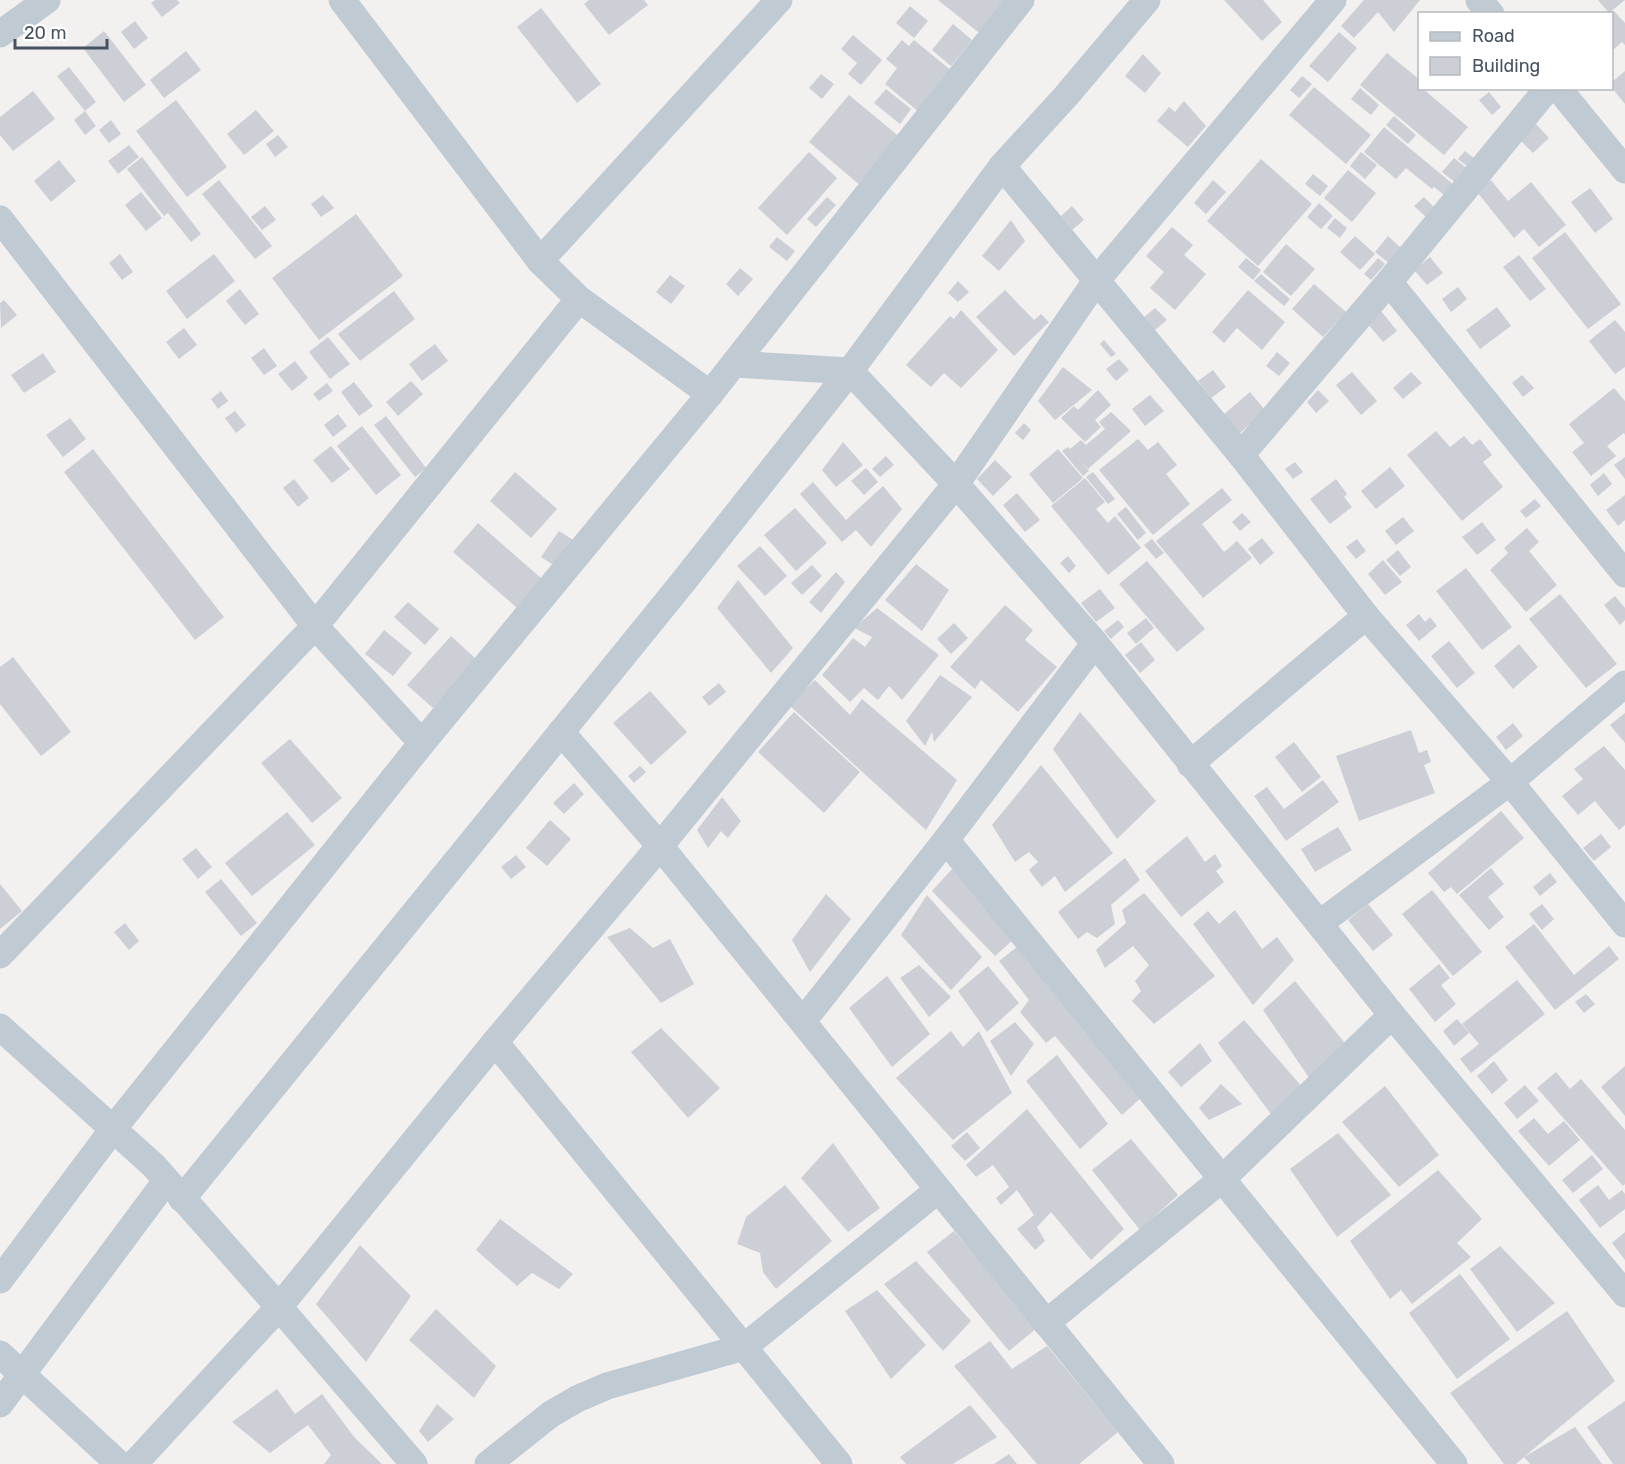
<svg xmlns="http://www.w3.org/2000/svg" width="1625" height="1464" font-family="Rubik,sans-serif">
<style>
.building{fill:#cccfd6}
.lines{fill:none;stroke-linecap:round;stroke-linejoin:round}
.street{stroke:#c0cad3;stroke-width:27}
</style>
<rect width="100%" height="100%" fill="#f3f0f0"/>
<g class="building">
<path d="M155 0H177L180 3 162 17 151 3Z"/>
<path d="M589 0H644L648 5 609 35 584 4Z"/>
<path d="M938 0H1005L983 36Z"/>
<path d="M1224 0H1263L1282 22 1262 41Z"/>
<path d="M1364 0H1420L1394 32 1378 12 1354 38 1341 26Z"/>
<path d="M1598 0H1625L1609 13Z"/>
<path d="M910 6 928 21 914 38 896 23Z"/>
<path d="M541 8 601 84 577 103 517 27Z"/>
<path d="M1614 11 1625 23V45L1622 42 1612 51V13Z"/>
<path d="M135 21 148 38 134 49 121 32Z"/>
<path d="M953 24 972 40 951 66 932 50Z"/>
<path d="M104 31 146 85 124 102 83 48Z"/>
<path d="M1339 32 1357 48 1328 82 1309 66Z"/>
<path d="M853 35 882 60 861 85 848 74 857 63 841 49Z"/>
<path d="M902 40 909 46 914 40 953 72 919 112 885 84 897 68 886 59Z"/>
<path d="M186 51 201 70 164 98 150 80Z"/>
<path d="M1387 53 1420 80V88H1422L1468 127 1444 155 1360 85Z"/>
<path d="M1143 54 1161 73 1145 93 1125 76Z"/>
<path d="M69 67 96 102 85 111 96 126 85 135 74 120 85 111 57 76Z"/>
<path d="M1625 71V104L1612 88V82Z"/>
<path d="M821 74 834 84 822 99 809 88Z"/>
<path d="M1302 76 1312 84 1299 98 1290 90Z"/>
<path d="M1314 87 1371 135 1346 164 1289 115Z"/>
<path d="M1360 88 1379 105 1371 115 1351 99Z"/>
<path d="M886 89 911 109 900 124 874 103Z"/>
<path d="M33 91 55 119 13 151 0 135V117Z"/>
<path d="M1489 92 1501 107 1492 115 1479 100Z"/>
<path d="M849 95 902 139 861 186 809 142Z"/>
<path d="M176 100 227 167 187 197 136 131Z"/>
<path d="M1184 101 1206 126 1188 147 1157 121 1169 107 1175 112Z"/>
<path d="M256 110 274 131 244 155 227 134Z"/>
<path d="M1394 116 1416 135 1408 144 1386 125Z"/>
<path d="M111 120 121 134 109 143 99 130Z"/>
<path d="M1534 122 1549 138 1533 153 1517 137Z"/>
<path d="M1384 127 1454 185 1445 196 1434 187 1432 189 1406 168 1396 179 1364 152Z"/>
<path d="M278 135 288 147 275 157 266 144Z"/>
<path d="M129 145 139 157 118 174 108 161Z"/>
<path d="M1465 151 1475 159 1468 167 1458 159Z"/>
<path d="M809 152 837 178 787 235 758 208Z"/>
<path d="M1361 152 1377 165 1365 179 1350 166Z"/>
<path d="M142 157 201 234 191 242 168 213 164 216 127 169Z"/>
<path d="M1454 158 1469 170 1457 184 1442 172Z"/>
<path d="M1261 159 1312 204 1258 266 1207 221Z"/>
<path d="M59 160 76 181 51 202 34 181Z"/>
<path d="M1348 170 1376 193 1352 222 1324 198Z"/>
<path d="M1313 174 1328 186 1320 196 1305 184Z"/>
<path d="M219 180 272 246 255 259 202 194Z"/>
<path d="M1213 180 1226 192 1206 214 1194 203Z"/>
<path d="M1491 180 1508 201 1531 182 1566 225 1539 247 1524 229 1514 238 1477 192Z"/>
<path d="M1590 188 1613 219 1595 233 1571 202Z"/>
<path d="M141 192 162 218 146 231 125 205Z"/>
<path d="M323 195 334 208 321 217 311 204Z"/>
<path d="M827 197 836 205 816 227 807 219Z"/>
<path d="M1424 197 1435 208 1426 217 1414 206Z"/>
<path d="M1319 203 1333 216 1321 229 1307 217Z"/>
<path d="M265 206 276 220 262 230 251 217Z"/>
<path d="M1072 206 1084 220 1072 230 1061 216Z"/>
<path d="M356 214 403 276 319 340 272 278Z"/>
<path d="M1335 218 1347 228 1340 238 1327 228Z"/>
<path d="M1011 220 1025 241 999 271 982 256Z"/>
<path d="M1172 227 1193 245 1184 255 1206 274 1175 310 1150 288 1164 272 1146 256Z"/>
<path d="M1565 232 1621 304 1588 329 1532 258Z"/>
<path d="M1355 236 1375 254 1360 270 1340 252Z"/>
<path d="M1388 236 1402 249 1390 264 1375 252Z"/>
<path d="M777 237 795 251 787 261 769 247Z"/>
<path d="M1286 244 1315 269 1291 296 1263 272Z"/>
<path d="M120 254 133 272 122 280 109 263Z"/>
<path d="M214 254 235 281 187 319 166 291Z"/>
<path d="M1519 255 1546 289 1530 301 1503 267Z"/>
<path d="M1430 257 1443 273 1427 285 1414 270Z"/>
<path d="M1246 258 1261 270 1253 280 1238 267Z"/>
<path d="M1378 258 1385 264 1371 280 1364 274Z"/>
<path d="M740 268 753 279 738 296 726 284Z"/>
<path d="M1261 274 1290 299 1284 306 1254 281Z"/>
<path d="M670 275 685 286 671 304 656 292Z"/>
<path d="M958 281 969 292 958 302 948 293Z"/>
<path d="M1314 284 1346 312 1323 337 1292 309Z"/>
<path d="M1458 287 1467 299 1451 312 1442 299Z"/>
<path d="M240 289 259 314 245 325 226 301Z"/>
<path d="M1005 290 1034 320 1041 314 1049 322 1014 356 976 317Z"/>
<path d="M1248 290 1285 322 1262 350 1237 328 1224 343 1212 332Z"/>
<path d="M394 291 415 319 360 361 338 334Z"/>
<path d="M4 300 17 315 1 328 0 303Z"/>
<path d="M1497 307 1511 326 1480 349 1466 330Z"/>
<path d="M1155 308 1167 320 1155 330 1143 318Z"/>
<path d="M961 310 998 350 961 388 944 373 931 387 906 365 950 316 954 319Z"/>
<path d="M1381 311 1397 331 1383 342 1367 323Z"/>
<path d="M1615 320 1625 332V367L1615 374 1589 341Z"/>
<path d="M184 328 197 345 179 359 166 342Z"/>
<path d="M328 337 350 364 330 379 309 352Z"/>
<path d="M1104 340 1116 354 1111 357 1100 344Z"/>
<path d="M435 344 448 361 422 381 409 364Z"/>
<path d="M264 348 277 366 264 375 251 358Z"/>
<path d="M1277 352 1290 363 1279 376 1266 366Z"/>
<path d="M43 353 56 372 24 393 11 375Z"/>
<path d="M1119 359 1129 370 1116 381 1106 369Z"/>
<path d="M295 361 308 378 292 391 278 374Z"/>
<path d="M1063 367 1092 390 1055 420 1038 401Z"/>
<path d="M1213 370 1226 387 1211 398 1198 381Z"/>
<path d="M1352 372 1377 401 1361 415 1336 385Z"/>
<path d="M1411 372 1422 383 1403 399 1393 388Z"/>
<path d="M1522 375 1534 388 1523 397 1512 383Z"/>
<path d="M411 381 423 394 398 416 386 402Z"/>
<path d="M354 382 373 406 359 416 341 392Z"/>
<path d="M327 383 333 391 319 401 313 394Z"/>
<path d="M1614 388 1625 401V435L1624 433 1607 446 1616 456 1591 476 1572 452 1584 443 1569 424Z"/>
<path d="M1098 390 1111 405 1095 420 1101 427 1085 442 1061 418 1074 406 1078 410Z"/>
<path d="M1318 390 1329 401 1316 413 1307 402Z"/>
<path d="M221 391 228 401 218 409 211 399Z"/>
<path d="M1250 392 1265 410 1239 434 1223 415Z"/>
<path d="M1150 395 1164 411 1145 426 1132 409Z"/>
<path d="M235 411 246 425 236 433 225 418Z"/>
<path d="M1111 412 1131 431 1088 469 1079 460 1089 471 1083 476 1062 451 1068 447 1070 449 1081 440 1086 445 1105 429 1099 422Z"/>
<path d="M338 414 347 426 333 437 324 425Z"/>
<path d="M386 416 426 468 415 477 374 425Z"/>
<path d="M70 418 86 439 63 457 46 435Z"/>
<path d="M1024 423 1031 430 1023 440 1015 433Z"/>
<path d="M362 426 401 475 376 495 337 446Z"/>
<path d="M1436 431 1450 447 1464 436 1472 445 1480 439 1492 455 1483 462 1503 487 1462 521 1407 455Z"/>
<path d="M1138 439 1148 450 1158 442 1177 465 1166 474 1190 504 1153 535 1099 470Z"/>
<path d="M843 442 863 465 836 487 822 470Z"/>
<path d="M331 446 350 469 332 483 313 460Z"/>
<path d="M93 449 224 617 195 640 64 472Z"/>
<path d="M1058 449 1083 478 1053 503 1029 474Z"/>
<path d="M886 456 894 465 880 477 872 469Z"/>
<path d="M1625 457V479L1614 465Z"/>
<path d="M995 460 1012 477 993 496 977 479Z"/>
<path d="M1295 462 1303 472 1293 479 1285 469Z"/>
<path d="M1390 467 1405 486 1376 509 1361 491Z"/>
<path d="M866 468 878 482 864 495 851 481Z"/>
<path d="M515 472 557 509 531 538 490 501Z"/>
<path d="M1093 472 1115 499 1108 504 1086 477Z"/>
<path d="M1604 473 1612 484 1598 496 1590 485Z"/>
<path d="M1085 478 1105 502 1096 509 1108 523 1115 516 1141 548 1108 575 1051 506Z"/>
<path d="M294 479 309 498 298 507 283 488Z"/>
<path d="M1336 479 1347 494 1344 497 1352 507 1330 524 1310 499Z"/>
<path d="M813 482 846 520 883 486 902 509 871 547 856 530 842 542 800 494Z"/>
<path d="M1222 488 1232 500 1202 524 1224 552 1237 541 1252 558 1203 598 1156 541Z"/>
<path d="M1017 493 1040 520 1025 532 1003 505Z"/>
<path d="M1625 495V520L1618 526 1606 510Z"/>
<path d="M1535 499 1541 506 1526 518 1520 511Z"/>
<path d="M1126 507 1146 533 1138 540 1117 514Z"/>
<path d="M795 508 827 543 796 571 764 535Z"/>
<path d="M1242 513 1251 522 1240 531 1232 522Z"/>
<path d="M1403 517 1414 531 1396 545 1385 531Z"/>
<path d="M1482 522 1496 540 1477 555 1462 537Z"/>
<path d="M478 523 549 585 524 614 453 552Z"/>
<path d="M1527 528 1539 542 1529 551 1557 585 1526 612 1490 570 1508 553 1504 548Z"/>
<path d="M559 531 573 540 555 566 541 557Z"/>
<path d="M1262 538 1274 553 1260 565 1248 549Z"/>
<path d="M1152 539 1164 553 1156 559 1144 545Z"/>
<path d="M1357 539 1366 551 1356 559 1346 547Z"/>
<path d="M760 546 787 576 765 596 737 566Z"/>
<path d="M1398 550 1411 567 1400 576 1386 560Z"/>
<path d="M1068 556 1076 566 1069 573 1060 563Z"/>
<path d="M1383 560 1402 582 1385 595 1368 574Z"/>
<path d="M1147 561 1205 629 1177 652 1119 584Z"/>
<path d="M916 564 949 590 922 631 885 600Z"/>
<path d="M812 565 822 576 802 595 791 583Z"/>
<path d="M1466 568 1512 627 1482 650 1436 591Z"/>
<path d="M836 572 845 582 821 613 809 602Z"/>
<path d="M738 580 793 648 771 673 717 608Z"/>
<path d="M1100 589 1115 608 1096 622 1081 603Z"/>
<path d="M1560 594 1617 664 1586 688 1529 619Z"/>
<path d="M1615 596 1625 608V620L1620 625 1604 605Z"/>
<path d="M408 602 439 629 425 645 394 617Z"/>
<path d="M1005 605 1033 630 1025 640 1057 667 1018 712 981 680 975 689 950 667Z"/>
<path d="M877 608 939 655 902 700 889 686 878 700 864 688 850 702 822 675 853 638 865 647 872 637 854 628Z"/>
<path d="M1419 614 1425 622 1430 617 1437 626 1419 641 1406 625Z"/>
<path d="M1146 618 1154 628 1136 644 1127 633Z"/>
<path d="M1118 620 1124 627 1111 639 1104 631Z"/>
<path d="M954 623 968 638 951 654 937 639Z"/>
<path d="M384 630 412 653 393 676 365 654Z"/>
<path d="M451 636 477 660 433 708 407 685Z"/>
<path d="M1449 641 1475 673 1457 688 1431 656Z"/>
<path d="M1141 642 1155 660 1140 673 1125 655Z"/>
<path d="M1519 644 1538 667 1513 689 1494 666Z"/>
<path d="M13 657 71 732 41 756 0 704V667Z"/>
<path d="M940 675 972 697 934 742 932 732 925 746 906 721Z"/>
<path d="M815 680 850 715 862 699 957 780 926 830 789 705Z"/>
<path d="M719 683 726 692 709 706 702 697Z"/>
<path d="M650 691 687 732 651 765 613 723Z"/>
<path d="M794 712 860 772 824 813 758 752Z"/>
<path d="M1080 712 1156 801 1117 839 1053 749Z"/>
<path d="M1625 713V743L1610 725Z"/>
<path d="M1513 723 1523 736 1506 750 1496 737Z"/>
<path d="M1411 730 1419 753 1427 750 1431 762 1424 765 1435 793 1359 821 1336 756Z"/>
<path d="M290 739 342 798 312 823 261 763Z"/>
<path d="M1294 742 1321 777 1302 792 1275 757Z"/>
<path d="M1604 746 1625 770V825L1619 830 1595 801 1578 815 1562 796 1583 779 1574 769Z"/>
<path d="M1041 765 1113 853 1065 892 1055 876 1042 887 1029 870 1038 862 1029 852 1015 862 992 825Z"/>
<path d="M640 766 646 772 634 783 628 776Z"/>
<path d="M1323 780 1339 802 1286 841 1254 796 1267 787 1284 809Z"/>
<path d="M574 783 584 794 564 814 553 803Z"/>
<path d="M722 797 741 821 728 838 721 831 708 848 697 830Z"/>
<path d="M1501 811 1524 838 1457 894 1451 887 1444 892 1428 873Z"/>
<path d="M287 812 315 845 252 896 225 863Z"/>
<path d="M550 820 571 839 547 866 526 848Z"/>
<path d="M1338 827 1352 850 1315 872 1301 849Z"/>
<path d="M1601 834 1611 847 1594 861 1583 848Z"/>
<path d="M1187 836 1205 862 1215 854 1222 866 1216 871 1224 882 1181 917 1145 871Z"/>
<path d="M196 848 212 867 198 879 182 859Z"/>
<path d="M516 855 526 867 511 879 501 867Z"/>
<path d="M1125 858 1140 880 1111 905 1115 924 1097 938 1087 932 1078 939 1058 912Z"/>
<path d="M953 868 1015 938 995 956 932 891Z"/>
<path d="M1491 868 1504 884 1488 897 1504 917 1489 930 1459 895Z"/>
<path d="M1550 873 1557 882 1540 896 1533 887Z"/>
<path d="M221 879 257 923 241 936 205 892Z"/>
<path d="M0 884 22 911 0 929Z"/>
<path d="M1432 890 1482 952 1453 976 1402 914Z"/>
<path d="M1144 893 1215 976 1154 1024 1132 1001 1141 991 1135 981 1149 965 1133 946 1105 968 1096 950 1126 923 1122 910Z"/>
<path d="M826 894 851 919 810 972 792 940Z"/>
<path d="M927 895 982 957 951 990 901 935Z"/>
<path d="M1368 904 1393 935 1373 951 1348 920Z"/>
<path d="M1542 904 1554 919 1542 930 1529 914Z"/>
<path d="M1235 910 1262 949 1277 937 1294 960 1253 1005 1193 924 1208 911 1219 924Z"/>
<path d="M125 923 139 941 129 950 114 932Z"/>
<path d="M1534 924 1574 975 1609 946 1619 959 1555 1010 1505 947Z"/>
<path d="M630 928 653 948 670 939 694 984 661 1003 607 937Z"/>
<path d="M1017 947 1142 1097 1122 1115 1055 1036 1046 1043 1020 1012 1029 1000 999 961Z"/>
<path d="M1439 964 1450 978 1441 985 1456 1004 1435 1022 1409 989Z"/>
<path d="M919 965 951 997 929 1017 900 978Z"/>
<path d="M988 966 1019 1003 987 1032 958 991Z"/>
<path d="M887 976 930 1034 892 1067 849 1008Z"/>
<path d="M1517 980 1545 1014 1471 1073 1460 1059 1479 1044 1462 1024Z"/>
<path d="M1295 981 1352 1052 1314 1085 1263 1010Z"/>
<path d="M1586 994 1595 1004 1584 1013 1575 1002Z"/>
<path d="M1457 1019 1469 1033 1454 1046 1443 1031Z"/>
<path d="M1244 1020 1304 1089 1279 1125 1218 1043Z"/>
<path d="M1015 1022 1034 1044 1011 1076 990 1041Z"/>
<path d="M661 1028 720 1088 688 1118 631 1052Z"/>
<path d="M951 1031 963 1047 979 1031 1012 1093 953 1140 896 1078Z"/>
<path d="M1200 1043 1212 1061 1181 1087 1168 1072Z"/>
<path d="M1057 1055 1108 1124 1080 1149 1026 1081Z"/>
<path d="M1494 1061 1508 1080 1492 1094 1477 1076Z"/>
<path d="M1625 1066V1116L1601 1087Z"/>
<path d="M1556 1072 1570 1089 1581 1079 1625 1130V1184L1623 1186 1537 1088Z"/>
<path d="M1221 1084 1242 1104 1209 1120 1199 1108Z"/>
<path d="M1525 1085 1539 1101 1517 1119 1504 1103Z"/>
<path d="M1385 1086 1439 1155 1399 1187 1342 1122Z"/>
<path d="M1027 1109 1124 1229 1091 1260 1051 1212 1037 1227 1045 1241 1035 1250 1017 1229 1034 1215 1017 1190 1001 1205 996 1198 1009 1187 993 1165 976 1177 966 1165Z"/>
<path d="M1534 1118 1548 1134 1564 1121 1580 1140 1549 1166 1518 1131Z"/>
<path d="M967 1132 980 1148 965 1161 951 1146Z"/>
<path d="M1338 1133 1391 1195 1337 1237 1290 1169Z"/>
<path d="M1131 1139 1178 1195 1140 1230 1092 1170Z"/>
<path d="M833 1143 880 1208 848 1232 801 1178Z"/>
<path d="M1592 1155 1603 1169 1573 1193 1562 1180Z"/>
<path d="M1438 1170 1482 1219 1457 1243 1471 1257 1412 1304 1401 1290 1390 1299 1350 1241Z"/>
<path d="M785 1185 832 1241 776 1289 763 1272 760 1253 737 1244 746 1217Z"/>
<path d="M1598 1185 1609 1200 1622 1190 1625 1194V1209L1600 1228 1579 1200Z"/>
<path d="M500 1219 573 1274 559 1289 532 1273 517 1286 476 1250Z"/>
<path d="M954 1231 1037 1328 1009 1351 927 1252Z"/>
<path d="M1625 1232V1260L1612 1243Z"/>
<path d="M360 1245 411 1296 366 1362 316 1304Z"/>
<path d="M1500 1246 1555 1303 1517 1332 1470 1269Z"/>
<path d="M916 1261 971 1321 943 1351 884 1284Z"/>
<path d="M1460 1274 1510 1339 1457 1379 1409 1313Z"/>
<path d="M877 1290 926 1345 891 1379 845 1311Z"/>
<path d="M436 1309 496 1366 474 1398 409 1340Z"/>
<path d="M1567 1311 1615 1381 1524 1457 1575 1427 1602 1464H1530L1524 1457 1516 1464H1504L1450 1393Z"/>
<path d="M990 1341 1012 1369 1047 1346 1118 1432 1079 1464H1037L954 1366Z"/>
<path d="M277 1389 295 1414 322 1394 355 1438 382 1464H324L331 1455 308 1425 270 1453 232 1422Z"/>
<path d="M1625 1401V1464H1613L1587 1427Z"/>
<path d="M437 1404 454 1419 428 1442 419 1431Z"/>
<path d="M970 1405 997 1437 953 1464H906L900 1457Z"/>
<path d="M1009 1454 1017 1464H994Z"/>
</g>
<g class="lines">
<g class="street">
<path d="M342 0 540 261 579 299 710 394"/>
<path d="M1479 0 1491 14"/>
<path d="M0 34 47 0"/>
<path d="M1558 88 1625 170"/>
<path d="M1002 166 1241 455 1366 616 1510 782 1625 924"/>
<path d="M0 219 315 626 422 743"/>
<path d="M540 261 779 0"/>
<path d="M1389 282 1625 574"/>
<path d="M734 364 850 371 956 484 1095 643 1392 1015 1625 1294"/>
<path d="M1241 455 1389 282 1548 88"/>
<path d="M561 732 660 846 1161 1464"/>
<path d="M1190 764 1366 616"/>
<path d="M946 840 1454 1464"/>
<path d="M1320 923 1510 782 1625 684"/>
<path d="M0 955 315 626 579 299"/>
<path d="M803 1021 946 840 1095 643"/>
<path d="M0 1027 154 1166 279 1307 414 1464"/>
<path d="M495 1042 839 1464"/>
<path d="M182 1199 683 582 850 371 1002 166 1066 96 1147 0"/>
<path d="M0 1280 113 1129 422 743 710 394 1021 0"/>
<path d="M1046 1323 1222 1179 1392 1015"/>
<path d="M0 1354 119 1464"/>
<path d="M0 1404 166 1181"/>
<path d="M134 1464 279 1307 495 1042 660 846 956 484 1096 281 1333 0"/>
<path d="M488 1464 551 1414 577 1399 607 1386 744 1347 938 1190"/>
</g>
</g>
<rect x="1418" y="12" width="195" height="78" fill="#ffffff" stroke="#b5babf" stroke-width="1.5"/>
<rect x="1430" y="32" width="30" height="9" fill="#c0cad3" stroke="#b5babf" stroke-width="1.5"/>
<text x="1472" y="42" font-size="18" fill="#465260">Road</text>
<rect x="1430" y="57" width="30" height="18" fill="#cccfd6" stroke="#b5babf" stroke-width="1.5"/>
<text x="1472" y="72" font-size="18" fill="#465260">Building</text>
<path d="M15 39v9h92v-9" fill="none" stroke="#465260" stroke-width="3"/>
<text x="24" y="39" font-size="18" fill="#465260" stroke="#ffffff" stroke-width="4.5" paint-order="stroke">20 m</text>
</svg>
